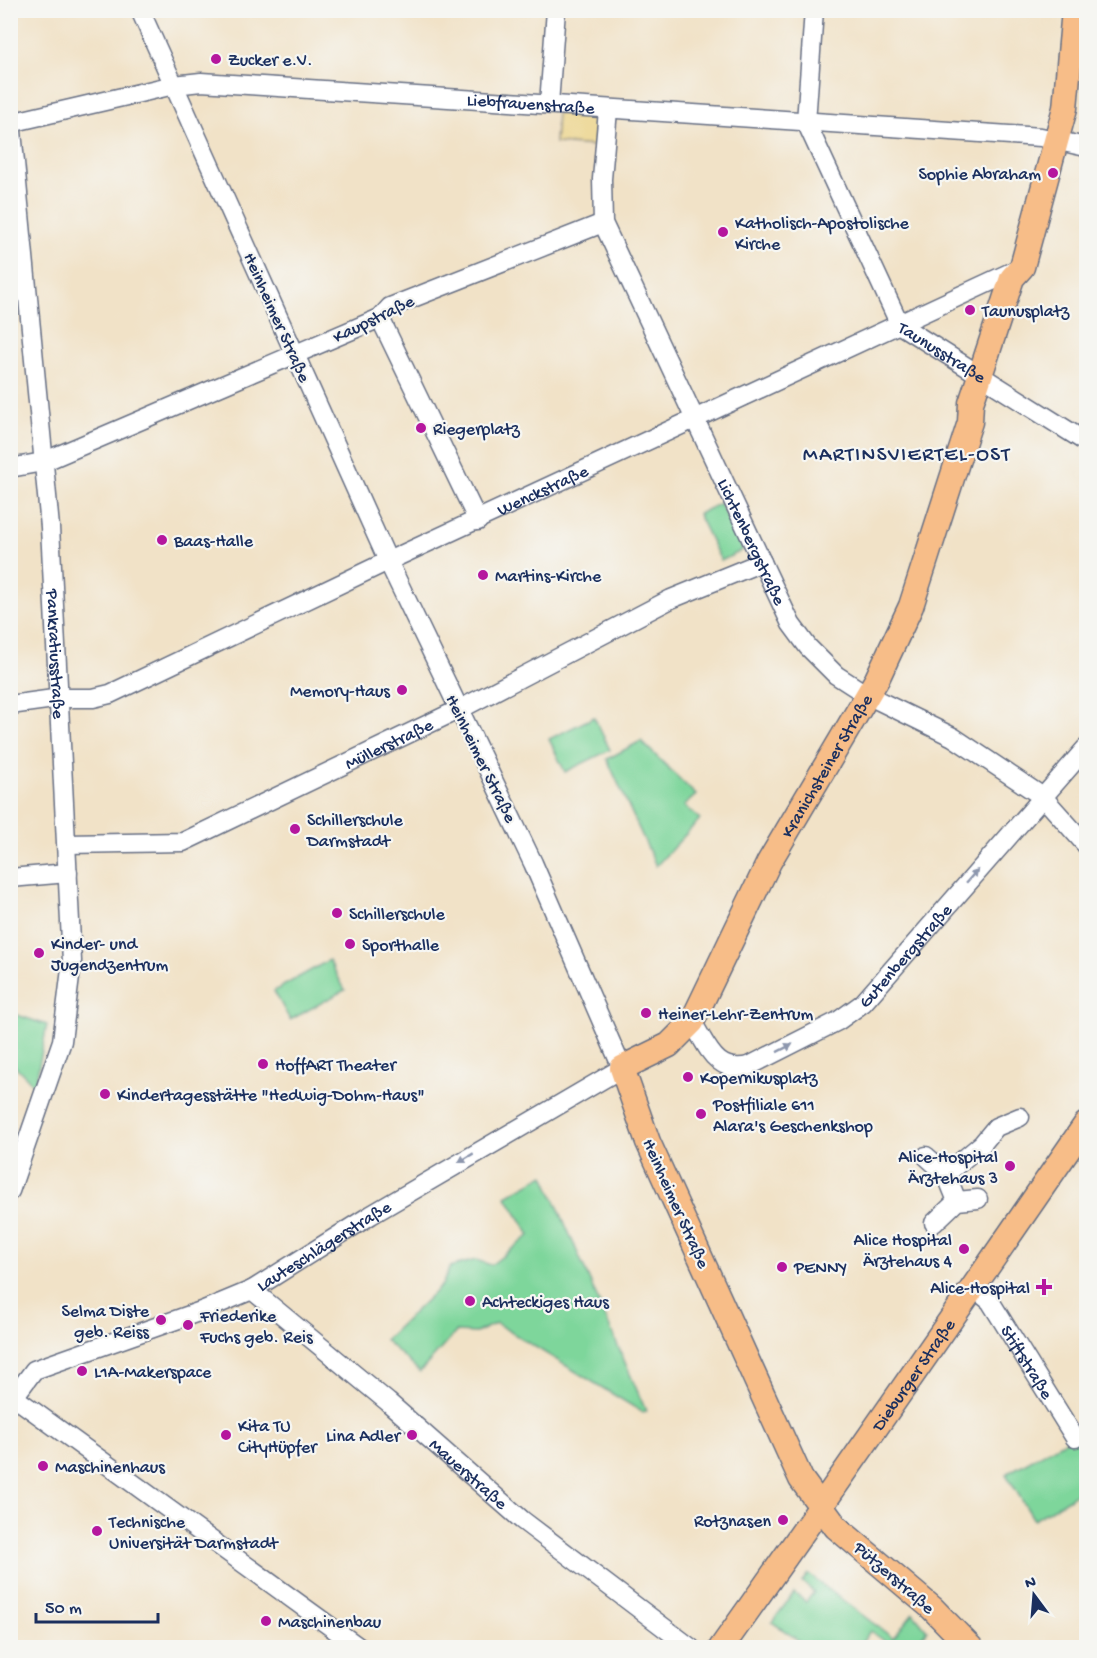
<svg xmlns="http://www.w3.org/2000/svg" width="1097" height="1658" font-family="'Gochi Hand',sans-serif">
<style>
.green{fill:#7ed69b;stroke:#4c827c;stroke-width:1.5}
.sand{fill:#eeda9e;stroke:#84847e;stroke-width:1.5}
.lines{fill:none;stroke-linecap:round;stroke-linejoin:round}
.minor-casing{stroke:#666e83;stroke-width:21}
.major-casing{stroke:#666e83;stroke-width:27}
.minor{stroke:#fff;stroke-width:18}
.major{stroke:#f7bd88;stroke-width:24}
.oneway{fill:#8d97ae}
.poi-dot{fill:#b5179e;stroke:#f6f6f2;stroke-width:2}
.labels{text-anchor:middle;stroke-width:4.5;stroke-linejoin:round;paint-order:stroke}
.poi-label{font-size:18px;fill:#1b2f5e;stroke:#f6f6f2;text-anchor:start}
.street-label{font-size:18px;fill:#1b2f5e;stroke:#f6f6f2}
.quarter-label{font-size:21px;letter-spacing:1.5px;fill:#1b2f5e;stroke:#f6f6f2}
</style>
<rect width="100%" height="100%" fill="#f6f6f2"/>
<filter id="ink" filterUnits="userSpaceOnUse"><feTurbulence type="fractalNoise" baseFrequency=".0167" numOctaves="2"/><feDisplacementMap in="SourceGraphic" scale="12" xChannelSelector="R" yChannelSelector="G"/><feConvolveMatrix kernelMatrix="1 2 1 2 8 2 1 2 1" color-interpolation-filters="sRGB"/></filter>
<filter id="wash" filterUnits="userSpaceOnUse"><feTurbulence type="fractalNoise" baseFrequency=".008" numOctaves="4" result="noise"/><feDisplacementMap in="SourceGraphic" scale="24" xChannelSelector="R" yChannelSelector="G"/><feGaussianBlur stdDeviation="1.35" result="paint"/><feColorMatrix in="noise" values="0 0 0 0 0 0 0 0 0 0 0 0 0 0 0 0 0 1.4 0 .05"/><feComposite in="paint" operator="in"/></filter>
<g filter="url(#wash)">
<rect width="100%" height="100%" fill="#f1e2c7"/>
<g class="green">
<path d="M720 503 743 550 721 561 698 514Z"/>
<path d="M594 717 610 750 565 772 549 739Z"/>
<path d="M641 741 696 795 684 806 700 819 656 866 607 759Z"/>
<path d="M329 960 345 990 290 1020 274 991Z"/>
<path d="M11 1013 47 1025 35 1086 11 1062Z"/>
<path d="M544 1175 646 1411 642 1412 496 1323 476 1333 456 1332 420 1372 385 1340 442 1285 450 1267 476 1260 491 1265 530 1235 506 1196Z"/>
<path d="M1086 1429V1488L1034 1520 1006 1474Z"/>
<path d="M808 1574 893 1638 913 1613 927 1630 913 1647H886L889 1644 870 1631 859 1647H808L772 1622 794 1593 806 1602 814 1592 802 1582Z"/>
</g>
<path class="sand" d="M557 112 596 114 595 146 555 143Z"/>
</g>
<g filter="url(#ink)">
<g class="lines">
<g class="minor-casing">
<g id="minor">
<path id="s1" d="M814 10 806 122 900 325 1086 442"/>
<path d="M549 104 556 10"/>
<path id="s2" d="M10 110 50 527 72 961 62 1041 10 1191"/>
<path id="s3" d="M608 110 602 179 603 223 791 624 808 647 836 675 867 695 953 737 1043 797 1086 845"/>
<path id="s4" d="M10 123 174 85 201 82C481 99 761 119 1041 137L1086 147"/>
<path d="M380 318 478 521"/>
<path d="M10 468 43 462 380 318 390 307 603 223"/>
<path id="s5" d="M10 705 61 698H93L110 694 388 561 1020 268"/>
<path id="s6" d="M67 844 183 842 466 706 671 599 762 562"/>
<path d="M10 878 68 873"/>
<path id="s7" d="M692 1022C708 1046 715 1074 749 1066L838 1021 863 1003 1086 748"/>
<path d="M926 1156 946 1174"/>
<path d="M957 1201 946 1174 982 1144 996 1127 1020 1117"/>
<path d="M934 1223 957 1201 978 1199"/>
<path id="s8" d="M974 1288 990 1301 1075 1438"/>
<path id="s9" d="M252 1290 388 1402 522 1520 691 1648"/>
<path id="s10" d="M14 1397 34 1370 204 1310 252 1290 371 1215 622 1068 533 863 388 561 140 10"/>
<path d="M14 1397 360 1648"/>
</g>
</g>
<g class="major-casing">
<g id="major">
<path id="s11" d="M721 1648C845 1474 965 1299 1086 1124"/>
<path id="s12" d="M971 1648 932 1608 836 1527 801 1479 648 1142 622 1068 669 1045 692 1022 769 862 877 679 911 606 970 422 971 403 1012 278 1022 267 1065 108 1074 10"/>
</g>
</g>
<use href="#minor" class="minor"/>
<use href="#major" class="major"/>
</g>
<defs><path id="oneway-solid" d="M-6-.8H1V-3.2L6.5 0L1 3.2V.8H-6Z" transform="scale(1.5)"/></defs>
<g class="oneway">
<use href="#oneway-solid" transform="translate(972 876) rotate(-49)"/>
<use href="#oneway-solid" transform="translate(785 1048) rotate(-27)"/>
<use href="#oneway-solid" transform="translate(466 1158) rotate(149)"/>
</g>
</g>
<g class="poi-dot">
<circle cx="216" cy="59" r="6"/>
<circle cx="1053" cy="173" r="6"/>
<circle cx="723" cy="232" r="6"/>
<circle cx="970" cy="310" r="6"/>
<circle cx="421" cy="428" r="6"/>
<circle cx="162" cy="540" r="6"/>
<circle cx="483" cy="575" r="6"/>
<circle cx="402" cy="690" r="6"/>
<circle cx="295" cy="829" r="6"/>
<circle cx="337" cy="913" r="6"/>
<circle cx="350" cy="944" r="6"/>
<circle cx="39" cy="953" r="6"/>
<circle cx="646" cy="1013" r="6"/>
<circle cx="263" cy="1064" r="6"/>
<circle cx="688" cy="1077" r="6"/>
<circle cx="105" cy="1094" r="6"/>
<circle cx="701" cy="1114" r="6"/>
<circle cx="1010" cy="1166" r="6"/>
<circle cx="964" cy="1249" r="6"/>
<circle cx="782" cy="1267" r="6"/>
<path d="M1041 1278h6v6h6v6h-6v6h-6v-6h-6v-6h6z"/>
<circle cx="470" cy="1301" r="6"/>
<circle cx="161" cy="1320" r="6"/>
<circle cx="188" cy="1325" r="6"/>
<circle cx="82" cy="1371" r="6"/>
<circle cx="226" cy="1435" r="6"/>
<circle cx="412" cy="1435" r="6"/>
<circle cx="43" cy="1466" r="6"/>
<circle cx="783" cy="1520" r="6"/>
<circle cx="97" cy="1531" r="6"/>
<circle cx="266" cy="1621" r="6"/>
</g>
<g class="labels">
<g class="poi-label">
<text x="228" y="65">Zucker e.V.</text>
<text x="1041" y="179" text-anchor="end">Sophie Abraham</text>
<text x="735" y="228">Katholisch-Apostolische<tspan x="735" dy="21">Kirche</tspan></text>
<text x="982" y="316">Taunusplatz</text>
<text x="433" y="434">Riegerplatz</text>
<text x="174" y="546">Baas-Halle</text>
<text x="495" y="581">Martins-Kirche</text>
<text x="390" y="696" text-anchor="end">Memory-Haus</text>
<text x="307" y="825">Schillerschule<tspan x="307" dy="21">Darmstadt</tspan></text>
<text x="349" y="919">Schillerschule</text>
<text x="51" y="949">Kinder- und<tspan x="51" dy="21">Jugendzentrum</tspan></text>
<text x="362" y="950">Sporthalle</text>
<text x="658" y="1019">Heiner-Lehr-Zentrum</text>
<text x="275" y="1070">HoffART Theater</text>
<text x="700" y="1083">Kopernikusplatz</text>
<text x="117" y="1100">Kindertagesstätte "Hedwig-Dohm-Haus"</text>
<text x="713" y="1110">Postfiliale 611<tspan x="713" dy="21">Alara's Geschenkshop</tspan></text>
<text x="998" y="1162" text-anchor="end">Alice-Hospital<tspan x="998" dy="21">Ärztehaus 3</tspan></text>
<text x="952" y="1245" text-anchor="end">Alice Hospital<tspan x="952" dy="21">Ärztehaus 4</tspan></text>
<text x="794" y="1273">PENNY</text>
<text x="1030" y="1293" text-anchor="end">Alice-Hospital</text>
<text x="482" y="1307">Achteckiges Haus</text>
<text x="149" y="1316" text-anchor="end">Selma Diste<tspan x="149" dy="21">geb. Reiss</tspan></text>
<text x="200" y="1321">Friederike<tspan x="200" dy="21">Fuchs geb. Reis</tspan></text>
<text x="94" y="1377">L1A-Makerspace</text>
<text x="238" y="1431">Kita TU<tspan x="238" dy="21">CityHüpfer</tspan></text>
<text x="400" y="1441" text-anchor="end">Lina Adler</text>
<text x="55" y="1472">Maschinenhaus</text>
<text x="771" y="1526" text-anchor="end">Rotznasen</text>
<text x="109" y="1527">Technische<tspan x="109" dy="21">Universität Darmstadt</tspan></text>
<text x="278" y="1627">Maschinenbau</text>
</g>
<g class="street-label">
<text dy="6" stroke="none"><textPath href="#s4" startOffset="526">Liebfrauenstraße</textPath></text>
<text transform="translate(278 317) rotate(66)" y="6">Heinheimer Straße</text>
<text transform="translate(373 318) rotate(-26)" y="6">Kaupstraße</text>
<text dy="6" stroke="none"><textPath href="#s1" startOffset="386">Taunusstraße</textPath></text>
<text dy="6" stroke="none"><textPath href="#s5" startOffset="579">Wenckstraße</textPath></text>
<text dy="6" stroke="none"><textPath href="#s3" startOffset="465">Lichtenbergstraße</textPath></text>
<text dy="6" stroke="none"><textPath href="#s2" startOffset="546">Pankratiusstraße</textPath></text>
<text dy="6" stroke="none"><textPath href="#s6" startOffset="344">Müllerstraße</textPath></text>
<text transform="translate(482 758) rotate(64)" y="6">Heinheimer Straße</text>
<text dy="6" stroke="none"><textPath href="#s12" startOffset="1064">Kranichsteiner Straße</textPath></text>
<text dy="6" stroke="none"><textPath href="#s7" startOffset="273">Gutenbergstraße</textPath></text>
<text transform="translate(677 1203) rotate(66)" y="6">Heinheimer Straße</text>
<text dy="6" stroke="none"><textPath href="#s10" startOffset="350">Lauteschlägerstraße</textPath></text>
<text dy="6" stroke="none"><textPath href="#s8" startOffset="92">Stiftstraße</textPath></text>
<text dy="6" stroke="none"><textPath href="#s11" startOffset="334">Dieburger Straße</textPath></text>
<text dy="6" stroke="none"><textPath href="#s9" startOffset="284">Mauerstraße</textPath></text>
<text transform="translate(895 1577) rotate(41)" y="6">Pützerstraße</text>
</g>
<g class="quarter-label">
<text x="907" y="460">MARTINSVIERTEL-OST</text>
</g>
</g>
<rect width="1097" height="1658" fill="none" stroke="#f6f6f2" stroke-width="36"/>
<g transform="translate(1034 1595) rotate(344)" stroke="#f6f6f2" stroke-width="4.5" paint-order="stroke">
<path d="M0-4.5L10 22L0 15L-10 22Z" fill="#1b2f5e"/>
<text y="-9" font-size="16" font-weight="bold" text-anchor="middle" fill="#1b2f5e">N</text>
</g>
<path d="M36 1613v9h122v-9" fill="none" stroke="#1b2f5e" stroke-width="3"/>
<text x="45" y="1613" font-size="18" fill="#1b2f5e" stroke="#f6f6f2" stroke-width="4.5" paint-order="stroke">50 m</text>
</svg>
